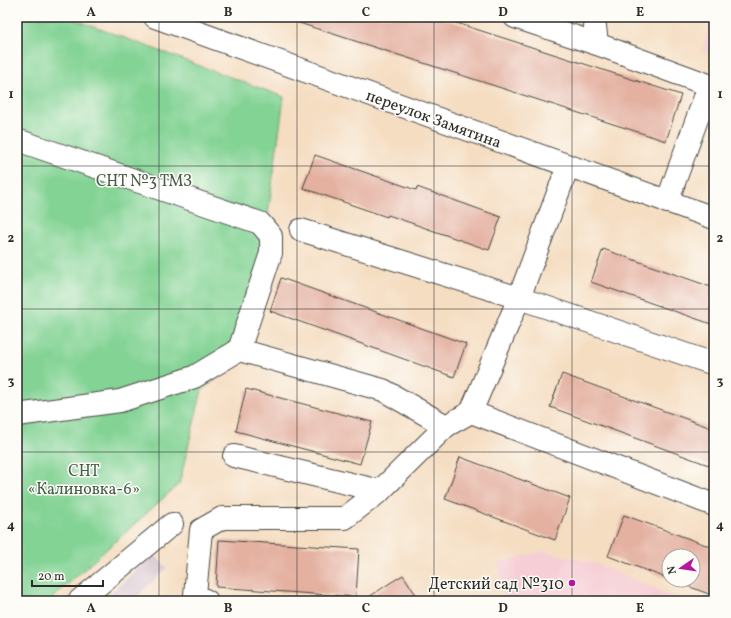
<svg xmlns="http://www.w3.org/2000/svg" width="731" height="618" font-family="Vollkorn,serif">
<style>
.built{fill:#f6cfd6}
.industrial{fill:#d1bdc9}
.green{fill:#83d394;stroke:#577f60}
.building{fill:#e4b1a1}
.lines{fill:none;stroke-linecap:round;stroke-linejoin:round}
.minor-casing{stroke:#494642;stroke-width:24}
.minor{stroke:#fff;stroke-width:22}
.grid{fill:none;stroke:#2b2b2b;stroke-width:1;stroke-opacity:0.55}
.poi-dot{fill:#b5179e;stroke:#fdfcf7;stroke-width:1.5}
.labels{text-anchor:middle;stroke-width:3;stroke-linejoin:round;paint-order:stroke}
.street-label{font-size:16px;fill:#2b2b2b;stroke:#fdfcf7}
.park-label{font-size:16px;fill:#455d4a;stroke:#fdfcf7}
.poi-label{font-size:16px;fill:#2b2b2b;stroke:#fdfcf7;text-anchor:end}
.neatline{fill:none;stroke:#2b2b2b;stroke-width:1.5}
.grid-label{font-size:13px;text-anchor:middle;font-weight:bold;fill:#2b2b2b}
</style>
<rect width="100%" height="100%" fill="#fdfcf7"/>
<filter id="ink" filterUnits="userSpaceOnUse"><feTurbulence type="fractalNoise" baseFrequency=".025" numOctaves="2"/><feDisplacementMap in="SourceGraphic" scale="8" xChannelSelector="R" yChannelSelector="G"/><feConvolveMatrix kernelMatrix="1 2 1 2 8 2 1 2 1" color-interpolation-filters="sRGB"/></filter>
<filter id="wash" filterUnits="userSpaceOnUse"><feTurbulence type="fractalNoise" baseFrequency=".012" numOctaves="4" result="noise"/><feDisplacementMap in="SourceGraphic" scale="16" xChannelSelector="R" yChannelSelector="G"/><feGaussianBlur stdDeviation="0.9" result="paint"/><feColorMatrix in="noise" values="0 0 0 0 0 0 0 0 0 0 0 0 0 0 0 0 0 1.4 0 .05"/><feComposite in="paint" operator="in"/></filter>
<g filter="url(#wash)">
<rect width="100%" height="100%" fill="#f5ddc1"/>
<g class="built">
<path d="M711 17H714V55L702 51Z"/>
<path d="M543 551 600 565 684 601H506L498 563Z"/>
</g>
<path class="industrial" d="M153 553 167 568 132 601H103Z"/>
<path class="green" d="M17 17H68L284 97 249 353 202 390 179 484 49 601H17Z"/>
<g id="blocks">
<g class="building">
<path d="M294 17H438L681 95 666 141 293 21Z"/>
<path d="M315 155 416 190 417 187 501 217 489 250 388 215 387 217 303 188Z"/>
<path d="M603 249 714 288V325L591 282Z"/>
<path d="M281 278 466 344 454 377 270 311Z"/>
<path d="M562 374 714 429V467L550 407Z"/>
<path d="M246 389 372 422 360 464 236 431Z"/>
<path d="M460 457 570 498 555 540 445 499Z"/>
<path d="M624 515 714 548V596L672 580H693V556H669V579L608 556Z"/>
<path d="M219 540 359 549 356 597 216 587Z"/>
<path d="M403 575 420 601H363L390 583Z"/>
</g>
</g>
</g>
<g filter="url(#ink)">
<use href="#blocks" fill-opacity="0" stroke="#494642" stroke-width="1"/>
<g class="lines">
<g class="minor-casing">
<g id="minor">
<path d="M155 17 714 218"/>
<path d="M515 17 597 44 714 87"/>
<path d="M594 17 597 44"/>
<path d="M17 140 260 223 271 236V253L239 350"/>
<path d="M667 202 709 86"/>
<path d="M301 230 519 298 714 364"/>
<path d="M471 412 714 505"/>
<path d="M17 415 120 401 194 377 239 350 383 390 446 426"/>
<path d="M234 456 380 491"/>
<path d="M79 601 172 524"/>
<path d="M207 601 195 595 201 530 222 518H345L380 491 446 426 471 412 519 298 568 166"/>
</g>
</g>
<use href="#minor" class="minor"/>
</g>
</g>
<path class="grid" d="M159 17V601M297 17V601M434 17V601M572 17V601M17 166H714M17 309H714M17 452H714"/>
<circle class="poi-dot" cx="572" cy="583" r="4"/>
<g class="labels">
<g class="street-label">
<text transform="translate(434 118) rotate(20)" y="6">переулок Замятина</text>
</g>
<g class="park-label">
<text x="144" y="186">СНТ №3 ТМЗ</text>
<text x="84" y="476">СНТ<tspan x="84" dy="18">«Калиновка-6»</tspan></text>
</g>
<g class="poi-label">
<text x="564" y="589">Детский сад №310</text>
</g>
</g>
<rect width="731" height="618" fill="none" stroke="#fdfcf7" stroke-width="44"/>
<g transform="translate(681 568) rotate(257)"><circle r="19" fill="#fdfcf7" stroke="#a9a8a5"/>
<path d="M0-3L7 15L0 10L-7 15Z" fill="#b5179e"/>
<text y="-6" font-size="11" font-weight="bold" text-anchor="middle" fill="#2b2b2b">N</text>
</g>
<path d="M32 580v6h71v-6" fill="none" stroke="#2b2b2b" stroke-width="2"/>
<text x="38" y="580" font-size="12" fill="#2b2b2b" stroke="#fdfcf7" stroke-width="3" paint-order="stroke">20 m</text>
<rect x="22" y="22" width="687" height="574" class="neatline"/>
<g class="grid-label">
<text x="91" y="16">A</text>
<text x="228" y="16">B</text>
<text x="366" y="16">C</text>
<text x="503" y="16">D</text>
<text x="640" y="16">E</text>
<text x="11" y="98">1</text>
<text x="720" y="98">1</text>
<text x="11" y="242">2</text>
<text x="720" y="242">2</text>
<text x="11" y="385">3</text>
<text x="720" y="385">3</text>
<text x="11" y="529">4</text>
<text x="720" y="529">4</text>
<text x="91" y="612">A</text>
<text x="228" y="612">B</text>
<text x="366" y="612">C</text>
<text x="503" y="612">D</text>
<text x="640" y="612">E</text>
</g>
</svg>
